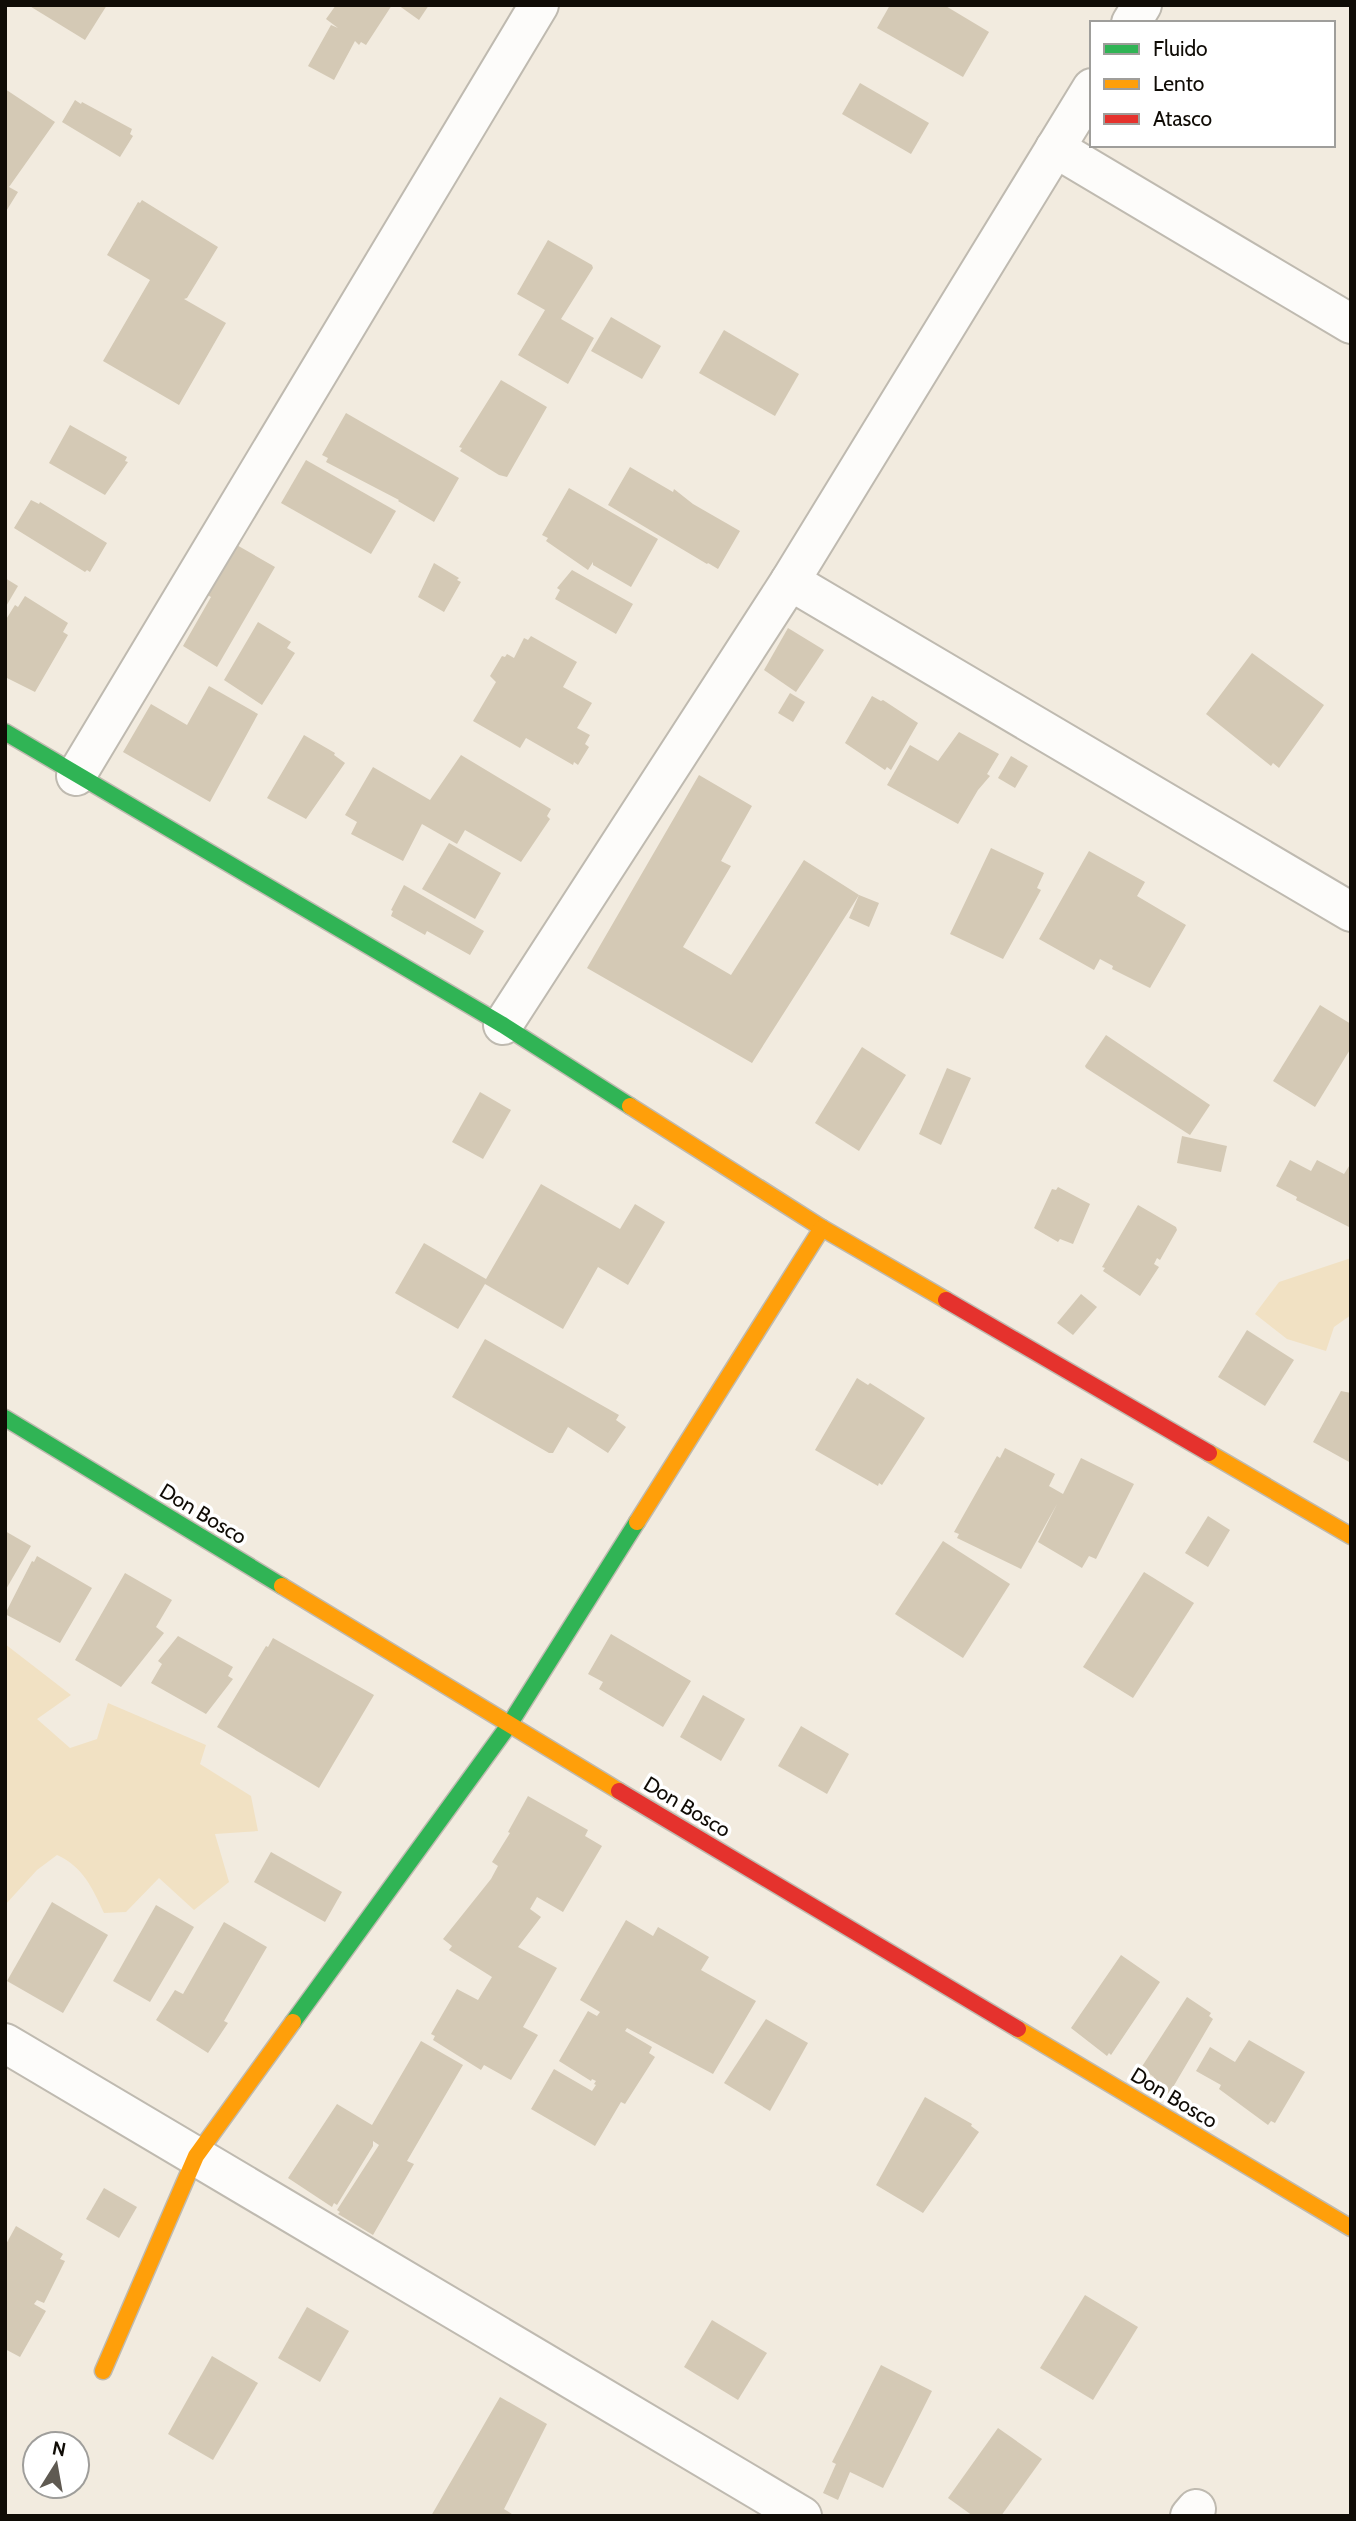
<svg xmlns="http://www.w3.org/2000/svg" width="1356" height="2521" font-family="Cabin,sans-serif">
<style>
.green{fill:#f1e1c3}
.building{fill:#d4c9b5}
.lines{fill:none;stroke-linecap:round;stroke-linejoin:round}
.street-casing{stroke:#bfbab0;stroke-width:42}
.fast-casing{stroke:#bfbab0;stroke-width:19}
.slow-casing{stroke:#bfbab0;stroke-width:19}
.jam-casing{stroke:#bfbab0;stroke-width:19}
.street{stroke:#fdfcfa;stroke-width:38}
.fast{stroke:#30b455;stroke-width:16}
.slow{stroke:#ff9f0a;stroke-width:16}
.jam{stroke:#e5322d;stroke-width:16}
.labels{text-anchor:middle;stroke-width:7;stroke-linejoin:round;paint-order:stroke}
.street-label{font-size:21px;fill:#100c06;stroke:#fff}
</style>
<rect width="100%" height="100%" fill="#f2ebdf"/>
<g class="green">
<path d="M1351 1258V1315L1334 1327 1326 1351 1287 1339 1255 1314 1279 1282Z"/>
<path d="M5 1644 71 1695 37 1719 70 1748 97 1739 108 1703 206 1745 200 1764 251 1796 258 1831 215 1834 229 1882 194 1910 159 1878 126 1912 104 1913C92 1887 83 1867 57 1855L37 1870 5 1905Z"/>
</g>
<g class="building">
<path d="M28 5H107L85 40Z"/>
<path d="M336 5H392L366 45 361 42 359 45 355 41 334 80 308 66 331 25 338 28 326 19Z"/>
<path d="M398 5H429L419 20Z"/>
<path d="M890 5H944L989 32 963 77 877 28Z"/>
<path d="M860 83 929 123 911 154 842 114Z"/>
<path d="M5 89 55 122 9 187 18 192 5 213Z"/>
<path d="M75 100 81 104 82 102 132 129 130 134 133 136 120 157 62 122Z"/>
<path d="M142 200 218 247 187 298 184 299 226 323 179 405 103 361 150 280 107 255 138 202 140 203Z"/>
<path d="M548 240 592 265 593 268 561 319 594 338 568 384 518 355 545 310 517 294Z"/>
<path d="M611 317 661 346 642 379 591 351Z"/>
<path d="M724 330 799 374 775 416 699 373Z"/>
<path d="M501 380 547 407 507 477 499 475 460 451 462 448 459 447Z"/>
<path d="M346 413 459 478 434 522 398 501 399 500 326 462 328 458 322 455Z"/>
<path d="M70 425 127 457 125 461 128 462 105 495 49 463Z"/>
<path d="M306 460 396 511 371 554 281 503Z"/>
<path d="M630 467 673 492 674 489 693 504 740 531 718 569 708 563 707 564 608 505Z"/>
<path d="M569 488 658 539 631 587 593 565V562L588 570 546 541 548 538 542 535Z"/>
<path d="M31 500 39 504 40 502 107 543 90 572 87 570 85 572 14 528Z"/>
<path d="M228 540 275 567 217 667 183 646 211 597 199 590Z"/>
<path d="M434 563 459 578 457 580 461 582 444 612 418 597Z"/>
<path d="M572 570 633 604 616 634 555 599 560 590 557 588Z"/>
<path d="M5 578 18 586 5 608Z"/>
<path d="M25 596 68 623 63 632 68 635 35 692 5 677V621L15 605 18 607Z"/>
<path d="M258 622 291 642 287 648 295 653 262 705 224 680Z"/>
<path d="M788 628 824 650 796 692 764 670Z"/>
<path d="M531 636 577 662 563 687 592 703 577 728 590 735 585 744 589 747 578 765 574 762 573 765 526 738 520 748 473 721 496 682 490 676 502 656 505 657 507 654 514 658 524 638 528 640Z"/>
<path d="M1252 653 1324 705 1279 768 1273 763 1271 766 1206 714Z"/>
<path d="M209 686 258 714 210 802 123 752 151 704 187 725Z"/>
<path d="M790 693 805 702 793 722 778 713Z"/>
<path d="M872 696 881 701 883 700 918 723 891 770 887 767 885 770 845 743Z"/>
<path d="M959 732 999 754 987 774 990 776 978 790 958 824 887 785 910 745 938 761Z"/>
<path d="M304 735 335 753 334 755 345 763 306 819 267 798Z"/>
<path d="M461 755 551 809 547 816 550 819 521 862 465 830 457 844 422 824 403 861 351 834 357 822 345 815 373 767 430 800Z"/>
<path d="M1011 756 1028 766 1015 788 998 778Z"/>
<path d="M699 775 752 806 721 861 731 866 683 947 731 975 804 860 859 895 879 903 869 927 849 918 859 895 752 1063 587 968Z"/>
<path d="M449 843 501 873 475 919 422 889Z"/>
<path d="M991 848 1044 873 1037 888 1041 890 1003 959 950 934Z"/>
<path d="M1089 851 1145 882 1137 896 1186 925 1150 988 1112 969 1113 966 1100 959 1094 970 1039 939Z"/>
<path d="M404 885 484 931 470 955 427 931 425 935 391 916 393 911 391 910Z"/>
<path d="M1320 1005 1351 1024V1048L1315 1107 1273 1081Z"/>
<path d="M1106 1035 1210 1105 1190 1135 1086 1068 1085 1066Z"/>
<path d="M862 1047 906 1075 859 1151 815 1123Z"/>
<path d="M947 1068 971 1078 941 1145 919 1134Z"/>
<path d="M480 1092 511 1110 483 1159 452 1142Z"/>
<path d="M1182 1136 1227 1146 1221 1172 1177 1163Z"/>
<path d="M1290 1160 1311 1171 1317 1160 1344 1174 1351 1163 1349 1227 1296 1200 1297 1197 1276 1186Z"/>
<path d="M541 1184 620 1229 635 1204 665 1222 628 1285 598 1267 563 1329 485 1284 458 1329 395 1293 424 1243 486 1279Z"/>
<path d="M1058 1187 1090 1204 1073 1244 1060 1239 1058 1242 1034 1228 1052 1189 1056 1190Z"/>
<path d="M1138 1205 1176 1227 1177 1230 1160 1260 1157 1258 1154 1264 1159 1267 1140 1296 1103 1271 1105 1268 1102 1267Z"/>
<path d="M1081 1294 1097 1307 1073 1335 1057 1323Z"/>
<path d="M1247 1330 1294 1360 1265 1406 1218 1377Z"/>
<path d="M485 1339 619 1415 616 1420 626 1427 608 1453 568 1427 553 1453H549L452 1397Z"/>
<path d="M857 1378 868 1385 870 1383 925 1418 882 1485 879 1483 878 1486 815 1450Z"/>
<path d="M1341 1391 1351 1393V1463L1313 1442Z"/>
<path d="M1005 1448 1055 1474 1049 1486 1063 1494 1081 1458 1134 1484 1096 1559 1089 1556 1082 1568 1038 1542 1057 1504 1021 1569 957 1538 959 1534 954 1532 997 1456 1000 1458Z"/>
<path d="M1208 1516 1230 1530 1208 1567 1185 1553Z"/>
<path d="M5 1531 31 1546 5 1591Z"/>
<path d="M943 1541 1010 1584 963 1658 895 1614Z"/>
<path d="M37 1556 92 1588 60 1643 5 1614 32 1561 34 1562Z"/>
<path d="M1144 1572 1194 1603 1133 1698 1083 1667Z"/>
<path d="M125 1573 172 1600 156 1627 164 1633 121 1687 75 1660Z"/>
<path d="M611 1634 691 1681 663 1727 599 1689 603 1682 588 1674Z"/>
<path d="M178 1636 233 1667 228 1676 233 1679 206 1714 151 1683 162 1664 158 1661Z"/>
<path d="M273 1638 374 1695 319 1788 217 1727 266 1646 268 1647Z"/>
<path d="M703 1695 745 1719 721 1761 680 1737Z"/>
<path d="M801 1726 849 1754 827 1794 778 1766Z"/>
<path d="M528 1796 588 1830 585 1836 602 1846 563 1912 537 1897 530 1909 541 1917 518 1947 557 1968 523 2027 538 2035 511 2080 484 2065 481 2070 433 2040 435 2036 431 2034 457 1989 478 2000 492 1977 449 1950 452 1946 443 1939 491 1879 498 1866 492 1862 510 1833 508 1832Z"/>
<path d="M271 1852 342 1892 325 1922 254 1882Z"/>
<path d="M52 1902 108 1935 63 2013 7 1981Z"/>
<path d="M156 1905 194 1927 150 2002 113 1981Z"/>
<path d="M626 1920 653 1936 658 1927 709 1957 701 1970 756 2001 713 2074 627 2028 625 2031 652 2047 649 2053 655 2057 625 2104 621 2102 595 2146 531 2109 554 2069 592 2091 596 2085 594 2084 596 2081 592 2079 591 2081 559 2061 588 2011 597 2016 600 2012 580 2000Z"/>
<path d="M224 1922 267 1947 224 2021 228 2023 208 2053 156 2020 175 1990 183 1994Z"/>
<path d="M1121 1955 1160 1982 1111 2055 1109 2053 1107 2056 1071 2028Z"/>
<path d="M1187 1997 1211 2013 1209 2016 1213 2019 1169 2094 1150 2084 1154 2077 1141 2068Z"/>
<path d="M766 2019 808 2043 770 2111 724 2083Z"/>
<path d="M1249 2040 1305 2072 1275 2123 1271 2121 1268 2125 1219 2089 1221 2085 1196 2071 1210 2047 1235 2062Z"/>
<path d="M421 2041 463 2065 407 2161 414 2164 373 2235 338 2214 340 2212 337 2210 379 2145 373 2141V2146L337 2205 334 2203 332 2207 288 2178 337 2104 372 2125Z"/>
<path d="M925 2097 972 2124 971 2126 979 2132 923 2213 876 2185Z"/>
<path d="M104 2188 137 2207 119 2238 86 2219Z"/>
<path d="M16 2226 63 2254 60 2259 65 2261 44 2303 37 2300 34 2304 46 2311 20 2357 5 2349V2246Z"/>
<path d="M1085 2295 1138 2327 1093 2400 1040 2368Z"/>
<path d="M307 2307 349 2331 320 2382 278 2358Z"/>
<path d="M712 2320 767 2353 738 2400 684 2367Z"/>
<path d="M212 2356 258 2383 213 2460 168 2434Z"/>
<path d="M881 2365 932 2391 883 2488 850 2472 838 2500 823 2493 836 2464 832 2462Z"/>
<path d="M500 2397 547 2424 504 2509 515 2516H431Z"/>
<path d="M998 2428 1042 2459 1001 2516H973L948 2498Z"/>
</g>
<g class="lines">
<g class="street-casing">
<g id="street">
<path d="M1131 23 1142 5"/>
<path d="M1055 148 1351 324"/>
<path d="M790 581 1351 912"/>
<path d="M76 776 539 5"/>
<path d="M503 1025 790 581 1092 88"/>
<path d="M5 2043 802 2516"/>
<path d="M1190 2516 1196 2509"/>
</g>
</g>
<g class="fast-casing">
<g id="fast">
<path d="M5 732 503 1025 630 1106"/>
<path d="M5 1418 282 1586"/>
<path d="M293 2022 509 1725 637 1522"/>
</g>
</g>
<g class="slow-casing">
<g id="slow">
<path d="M630 1106 822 1228 946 1300"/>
<path d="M1209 1453 1351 1536"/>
<path d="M637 1522 822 1228"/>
<path d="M282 1586 619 1791"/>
<path d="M1018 2029 1351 2228"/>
<path d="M103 2371 196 2156 293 2022"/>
</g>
</g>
<g class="jam-casing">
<g id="jam">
<path d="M946 1300 1209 1453"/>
<path d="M619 1791 1018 2029"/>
</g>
</g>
<use href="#street" class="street"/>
<use href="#fast" class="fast"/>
<use href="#slow" class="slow"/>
<use href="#jam" class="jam"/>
</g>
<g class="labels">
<g class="street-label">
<text transform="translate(203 1514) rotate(31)" y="7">Don Bosco</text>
<text transform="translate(687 1807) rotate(31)" y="7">Don Bosco</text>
<text transform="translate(1174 2098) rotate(31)" y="7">Don Bosco</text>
</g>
</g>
<rect width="1356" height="2521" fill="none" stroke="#100c06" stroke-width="14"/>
<rect x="1090" y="21" width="245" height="126" fill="#ffffff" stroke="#9f9e9b" stroke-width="2"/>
<rect x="1104" y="44" width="35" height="10" fill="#30b455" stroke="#9f9e9b" stroke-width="2"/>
<text x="1153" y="56" font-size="21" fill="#100c06">Fluido</text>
<rect x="1104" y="79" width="35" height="10" fill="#ff9f0a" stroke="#9f9e9b" stroke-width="2"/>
<text x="1153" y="91" font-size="21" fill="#100c06">Lento</text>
<rect x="1104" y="114" width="35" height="10" fill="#e5322d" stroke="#9f9e9b" stroke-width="2"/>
<text x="1153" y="126" font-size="21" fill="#100c06">Atasco</text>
<g transform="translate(56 2465) rotate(11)"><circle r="33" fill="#ffffff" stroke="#9f9e9b" stroke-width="2"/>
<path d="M0-5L12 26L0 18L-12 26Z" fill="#5f5a52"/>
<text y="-10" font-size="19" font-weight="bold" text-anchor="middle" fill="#100c06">N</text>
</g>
</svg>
